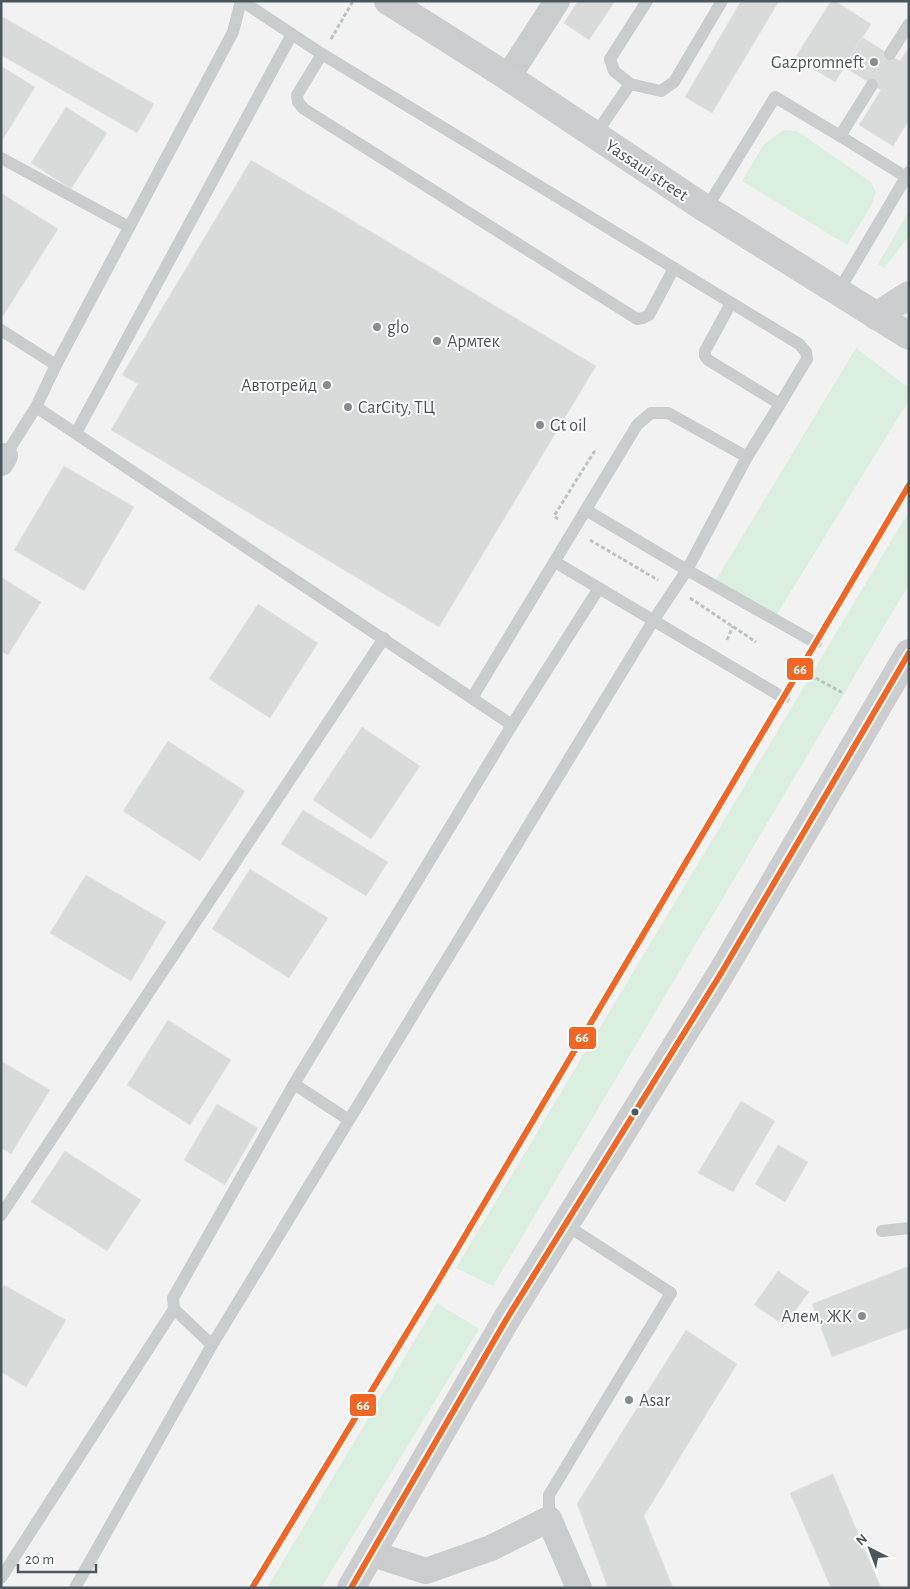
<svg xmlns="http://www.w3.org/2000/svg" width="910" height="1589" font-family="'Alegreya Sans',sans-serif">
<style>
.green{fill:#daefdf}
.building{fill:#d9dada;stroke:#e4e4e5}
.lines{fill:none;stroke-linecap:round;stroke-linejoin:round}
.path{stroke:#bbc4c0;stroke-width:3;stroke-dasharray:4 2.5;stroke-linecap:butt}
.lane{stroke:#cacdce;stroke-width:12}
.street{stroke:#cacdce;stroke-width:26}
.secondary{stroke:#cbcdcf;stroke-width:28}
.bus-1-casing{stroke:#fff;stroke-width:10}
.bus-1{stroke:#f26522;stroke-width:6}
.poi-dot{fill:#868d91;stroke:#fff;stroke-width:2}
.bus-dot{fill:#4b575d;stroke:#fff;stroke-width:2}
.labels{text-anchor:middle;stroke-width:4;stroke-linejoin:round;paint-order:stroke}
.poi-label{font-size:18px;fill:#4b575d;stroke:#fff;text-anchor:start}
.street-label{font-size:18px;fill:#4b575d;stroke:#fff}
.line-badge{stroke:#fff;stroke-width:2}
.badge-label{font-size:14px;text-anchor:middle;font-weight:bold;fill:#fff}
</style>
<rect width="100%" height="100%" fill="#f3f2f2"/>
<g class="green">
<path d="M784 130 797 131 871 182 876 192 871 206 847 245 742 181 764 144Z"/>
<path d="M909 211V236L884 268 878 264Z"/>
<path d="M856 348 909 388V400L774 619 713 585Z"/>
<path d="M909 511V584L493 1286 456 1268Z"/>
<path d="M437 1303 479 1329 321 1588H267Z"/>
</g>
<g class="building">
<path d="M578 1H615L589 40 564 23Z"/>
<path d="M741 1H779L712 113 685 97Z"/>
<path d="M831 1H835L871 24 835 82 795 58Z"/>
<path d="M1 16 154 104 137 133 1 55Z"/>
<path d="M862 37 900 61 909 47V120L893 146 859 125 881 90 844 67Z"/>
<path d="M1 66 35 87 1 142Z"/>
<path d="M66 107 107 133 71 189 31 163Z"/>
<path d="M251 160 596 366 439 627 111 430 138 384 122 375Z"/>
<path d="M1 193 58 229 3 316 1 315Z"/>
<path d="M64 466 134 507 84 591 14 550Z"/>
<path d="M1 577 41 602 8 655 1 651Z"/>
<path d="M258 604 318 643 270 718 209 679Z"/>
<path d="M362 727 420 766 371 839 313 800Z"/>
<path d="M168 741 245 791 200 861 123 811Z"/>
<path d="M303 810 388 862 366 896 281 844Z"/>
<path d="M250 869 328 918 289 978 212 929Z"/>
<path d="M86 875 166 922 131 981 50 933Z"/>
<path d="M168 1020 231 1060 190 1125 127 1085Z"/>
<path d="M1 1061 50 1090 11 1154 1 1148Z"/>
<path d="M741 1101 775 1121 733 1192 698 1173Z"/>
<path d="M217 1104 258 1128 225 1185 184 1160Z"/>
<path d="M778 1145 808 1162 785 1202 755 1184Z"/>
<path d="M65 1151 141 1200 107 1251 31 1202Z"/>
<path d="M909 1266V1328L832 1357 812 1304Z"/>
<path d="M778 1271 809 1292 784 1325 754 1305Z"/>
<path d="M4 1285 66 1320 26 1387 1 1372V1290Z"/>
<path d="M686 1330 737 1364 644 1516 673 1588H608L577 1504Z"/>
<path d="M833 1474 881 1588H831L790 1493Z"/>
</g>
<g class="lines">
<g class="path">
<path d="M331 39 353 1"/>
<path d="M558 519 554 516 594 452 597 453"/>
<path d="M590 540 658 580"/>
<path d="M690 598 756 642"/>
<path d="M727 640 733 626"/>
<path d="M810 675 843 693"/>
</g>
<g class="lane">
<path d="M242 1 322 54 799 344 806 352 807 359 780 404"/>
<path d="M647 1 610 59 614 71 630 84 661 91 674 82 722 1"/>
<path d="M322 54 297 95 298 102 304 109 637 319 643 318 649 315 674 268"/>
<path d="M890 54 909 24"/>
<path d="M595 135 630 84"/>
<path d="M840 136 906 177"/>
<path d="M1 158 129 227"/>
<path d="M706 209 775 97 840 136 872 85"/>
<path d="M838 292 909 172"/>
<path d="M1 330 56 365 36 407 5 456"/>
<path d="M56 365 233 32 241 1"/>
<path d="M36 407 512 725"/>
<path d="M76 433 292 34"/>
<path d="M586 510 687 570 747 457"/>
<path d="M555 562 784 698"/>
<path d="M472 698 637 425 651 413H668L747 457 780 404 708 360 705 356V351L731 303"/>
<path d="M294 1084 349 1120"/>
<path d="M1 1215 384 638"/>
<path d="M882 1231 909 1228"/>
<path d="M174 1309 212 1345"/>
<path d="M549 1519V1495L671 1293 566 1225"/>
<path d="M1 1578 174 1309 173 1298 294 1084 512 725 599 588"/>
<path d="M75 1588 212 1345 653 621 687 570 816 643"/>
</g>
<g class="street">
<path d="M508 77 557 1"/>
<path d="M1 463 5 456"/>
<path d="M370 1553 426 1571 491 1548 549 1519 579 1588"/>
</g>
<g class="secondary">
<path d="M388 1 508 77 706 209 909 336"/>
<path d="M876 316 909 295"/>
<path d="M351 1588 506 1320 720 975 909 653"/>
</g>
<g class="bus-1-casing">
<g id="bus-1">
<path d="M252 1588 437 1283 909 485"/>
<path d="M351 1588 506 1320 720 975 909 653"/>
</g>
</g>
<use href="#bus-1" class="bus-1"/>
</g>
<g class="poi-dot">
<circle cx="874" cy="62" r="5"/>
<circle cx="377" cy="327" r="5"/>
<circle cx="437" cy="341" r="5"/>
<circle cx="327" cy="385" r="5"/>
<circle cx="348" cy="407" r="5"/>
<circle cx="540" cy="425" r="5"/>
<circle cx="862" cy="1316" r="5"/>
<circle cx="629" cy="1400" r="5"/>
</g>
<circle class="bus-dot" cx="635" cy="1112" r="4.5"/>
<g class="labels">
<g class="poi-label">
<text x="864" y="68" text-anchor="end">Gazpromneft</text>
<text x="387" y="333">glo</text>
<text x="447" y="347">Армтек</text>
<text x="317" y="391" text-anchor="end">Автотрейд</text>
<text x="358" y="413">CarCity, ТЦ</text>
<text x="550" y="431">Gt oil</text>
<text x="852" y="1322" text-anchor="end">Алем, ЖК</text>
<text x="639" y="1406">Asar</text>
</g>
<g class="street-label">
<text transform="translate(647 170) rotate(34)" y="6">Yassaui street</text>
</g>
</g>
<g class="line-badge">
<rect x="786" y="657" width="28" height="24" rx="5" fill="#f26522"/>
<rect x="568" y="1026" width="29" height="24" rx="5" fill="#f26522"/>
<rect x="349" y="1393" width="28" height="24" rx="5" fill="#f26522"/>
</g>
<g class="badge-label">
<text x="800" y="674">66</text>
<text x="582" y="1042">66</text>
<text x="363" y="1410">66</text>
</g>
<rect width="910" height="1589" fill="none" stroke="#4b575d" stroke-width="5"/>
<g transform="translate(870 1549) rotate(318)" stroke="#ffffff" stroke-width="4" paint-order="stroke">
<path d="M0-4L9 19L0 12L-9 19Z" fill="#4b575d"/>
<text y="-8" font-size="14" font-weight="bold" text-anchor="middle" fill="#4b575d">N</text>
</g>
<path d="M18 1564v8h78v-8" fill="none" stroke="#4b575d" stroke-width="2.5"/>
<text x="25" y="1564" font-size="15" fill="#4b575d" stroke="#ffffff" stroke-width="4" paint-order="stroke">20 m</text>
</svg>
